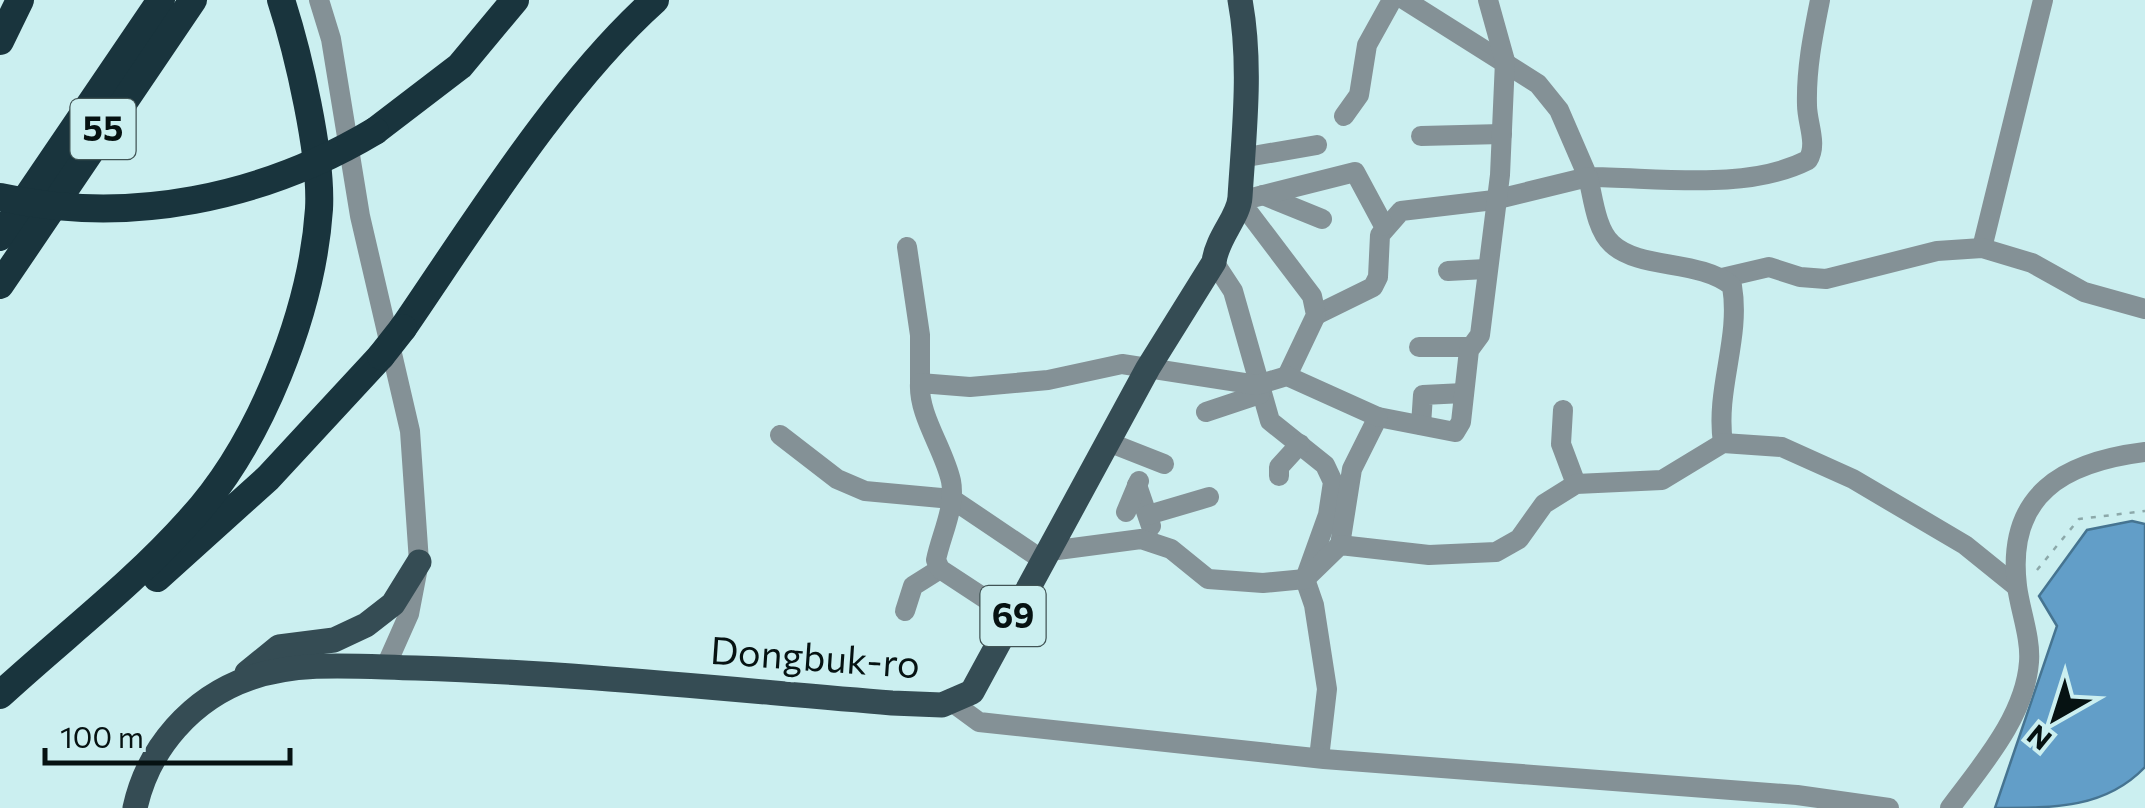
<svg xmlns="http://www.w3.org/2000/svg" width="2145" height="808" font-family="Commissioner,sans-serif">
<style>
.water{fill:#629ec8;stroke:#467491;stroke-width:2.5}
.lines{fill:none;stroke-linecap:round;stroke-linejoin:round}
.path{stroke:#8ca8a9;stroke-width:2.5;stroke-dasharray:5 8;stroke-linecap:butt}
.minor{stroke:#849196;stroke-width:20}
.major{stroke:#354c54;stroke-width:25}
.highway{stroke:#19343d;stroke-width:28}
.highway-bridge{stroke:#19343d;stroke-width:28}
.labels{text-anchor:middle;stroke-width:10;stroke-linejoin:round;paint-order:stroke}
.shield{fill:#cbeff0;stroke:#415455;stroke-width:2.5}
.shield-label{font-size:35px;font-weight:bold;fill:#061212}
.street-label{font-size:38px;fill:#061212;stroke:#cbeff0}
</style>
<rect width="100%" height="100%" fill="#cbeff0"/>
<path class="water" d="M2132 521 2145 524V767C2106 808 2056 808 1995 808L2057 626 2039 596 2087 530Z"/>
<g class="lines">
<path class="path" d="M2037 570 2079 519 2145 511"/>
<g class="minor">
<path d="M319 0 331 39 360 216 410 431 419 562 409 614 385 668"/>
<path d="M1405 0 1538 84 1559 110 1588 177C1656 177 1745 192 1808 160 1818 144 1807 123 1807 105 1806 69 1813 35 1820 0"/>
<path d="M1344 116 1359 95 1367 45 1392 0"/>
<path d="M1421 136 1502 134"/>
<path d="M1241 158 1317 145"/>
<path d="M1263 195 1322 219"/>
<path d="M907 247 920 335V383"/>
<path d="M1982 248 2043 0"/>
<path d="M1214 262 1233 291 1270 421 1325 465 1333 482 1328 515 1305 579 1314 605 1327 689 1319 758"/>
<path d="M1448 271 1486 269"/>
<path d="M1722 278 1769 267 1800 277 1826 279 1937 251 1982 248 2032 263 2084 292 2145 309"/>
<path d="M1316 315 1373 287 1378 277 1380 235 1401 211 1494 200 1588 177C1593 197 1596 230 1612 244 1640 270 1699 259 1732 286 1741 339 1715 389 1723 443"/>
<path d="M1419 347H1470"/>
<path d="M1287 376 1316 315 1312 296 1240 201 1355 172 1384 226"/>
<path d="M1563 410 1561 444 1576 484"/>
<path d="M1206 412 1260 394"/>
<path d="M1421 425 1423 395 1464 393"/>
<path d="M780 435 837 479 865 491 952 499 1044 561"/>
<path d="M1108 442 1164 464"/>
<path d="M1279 476V467L1300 444"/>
<path d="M1137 485 1151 526"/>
<path d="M1126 512 1139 481"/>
<path d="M1148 515 1209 497"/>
<path d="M1340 545 1352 469 1378 417 1455 432 1461 422 1469 350 1480 335 1500 175 1505 61 1488 0"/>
<path d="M1050 551 1141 539 1171 549 1208 579 1263 583 1305 579 1340 545 1429 555 1496 552 1519 539 1544 504 1576 484 1662 480 1723 443 1782 447 1853 479 1965 545 2017 587"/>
<path d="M905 611 913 586 940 569"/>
<path d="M1013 617 940 569 936 560C941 535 956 507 951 481 944 449 918 415 920 383L970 387 1048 380 1122 364 1257 385 1287 376 1378 417"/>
<path d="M949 700 979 722 1324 759 1797 795 1889 808"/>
<path d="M1950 808C1981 766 2025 717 2029 662 2031 638 2020 610 2017 586 2006 494 2064 462 2145 452"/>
</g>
<g class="major">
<path d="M247 673 279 647 334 640 366 625 393 604 419 562"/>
<path d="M135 808C148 748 192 698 250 678 301 660 362 667 416 668 575 673 733 690 892 703L942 705 972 692 1148 368 1214 262C1217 237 1239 217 1240 197 1244 133 1252 64 1240 0"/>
</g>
<g class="highway">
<path d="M0 41 20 0"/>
<path d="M375 131 460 66 515 0"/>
<path d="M0 237 161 0"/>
<path d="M0 285 193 0"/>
<path d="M403 328C475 223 561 84 655 0"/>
<path d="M157 578 268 478 381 356"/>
<path d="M0 695C63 637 133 584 190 520 260 444 312 312 319 209 322 155 298 52 281 0"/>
</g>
<g class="highway-bridge">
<path d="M0 197C129 226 263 198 375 131"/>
<path d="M381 356 403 328"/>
</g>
</g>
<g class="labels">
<g class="shield">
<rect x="70.5" y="99" width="65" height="60" rx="8"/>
<rect x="980.5" y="586" width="65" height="60" rx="8"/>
</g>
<g class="shield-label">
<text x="103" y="141">55</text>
<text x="1013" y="628">69</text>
</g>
<g class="street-label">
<text transform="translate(815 658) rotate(4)" y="13">Dongbuk-ro</text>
</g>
</g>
<g transform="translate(2055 718) rotate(219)" stroke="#cbeff0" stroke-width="8" paint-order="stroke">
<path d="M0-8L18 38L0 25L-18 38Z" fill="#061212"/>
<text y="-15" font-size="28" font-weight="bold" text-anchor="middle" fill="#061212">N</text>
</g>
<path d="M45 748v15h245v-15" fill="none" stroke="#061212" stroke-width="5"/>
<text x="60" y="748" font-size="30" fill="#061212" stroke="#cbeff0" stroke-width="8" paint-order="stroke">100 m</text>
</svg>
